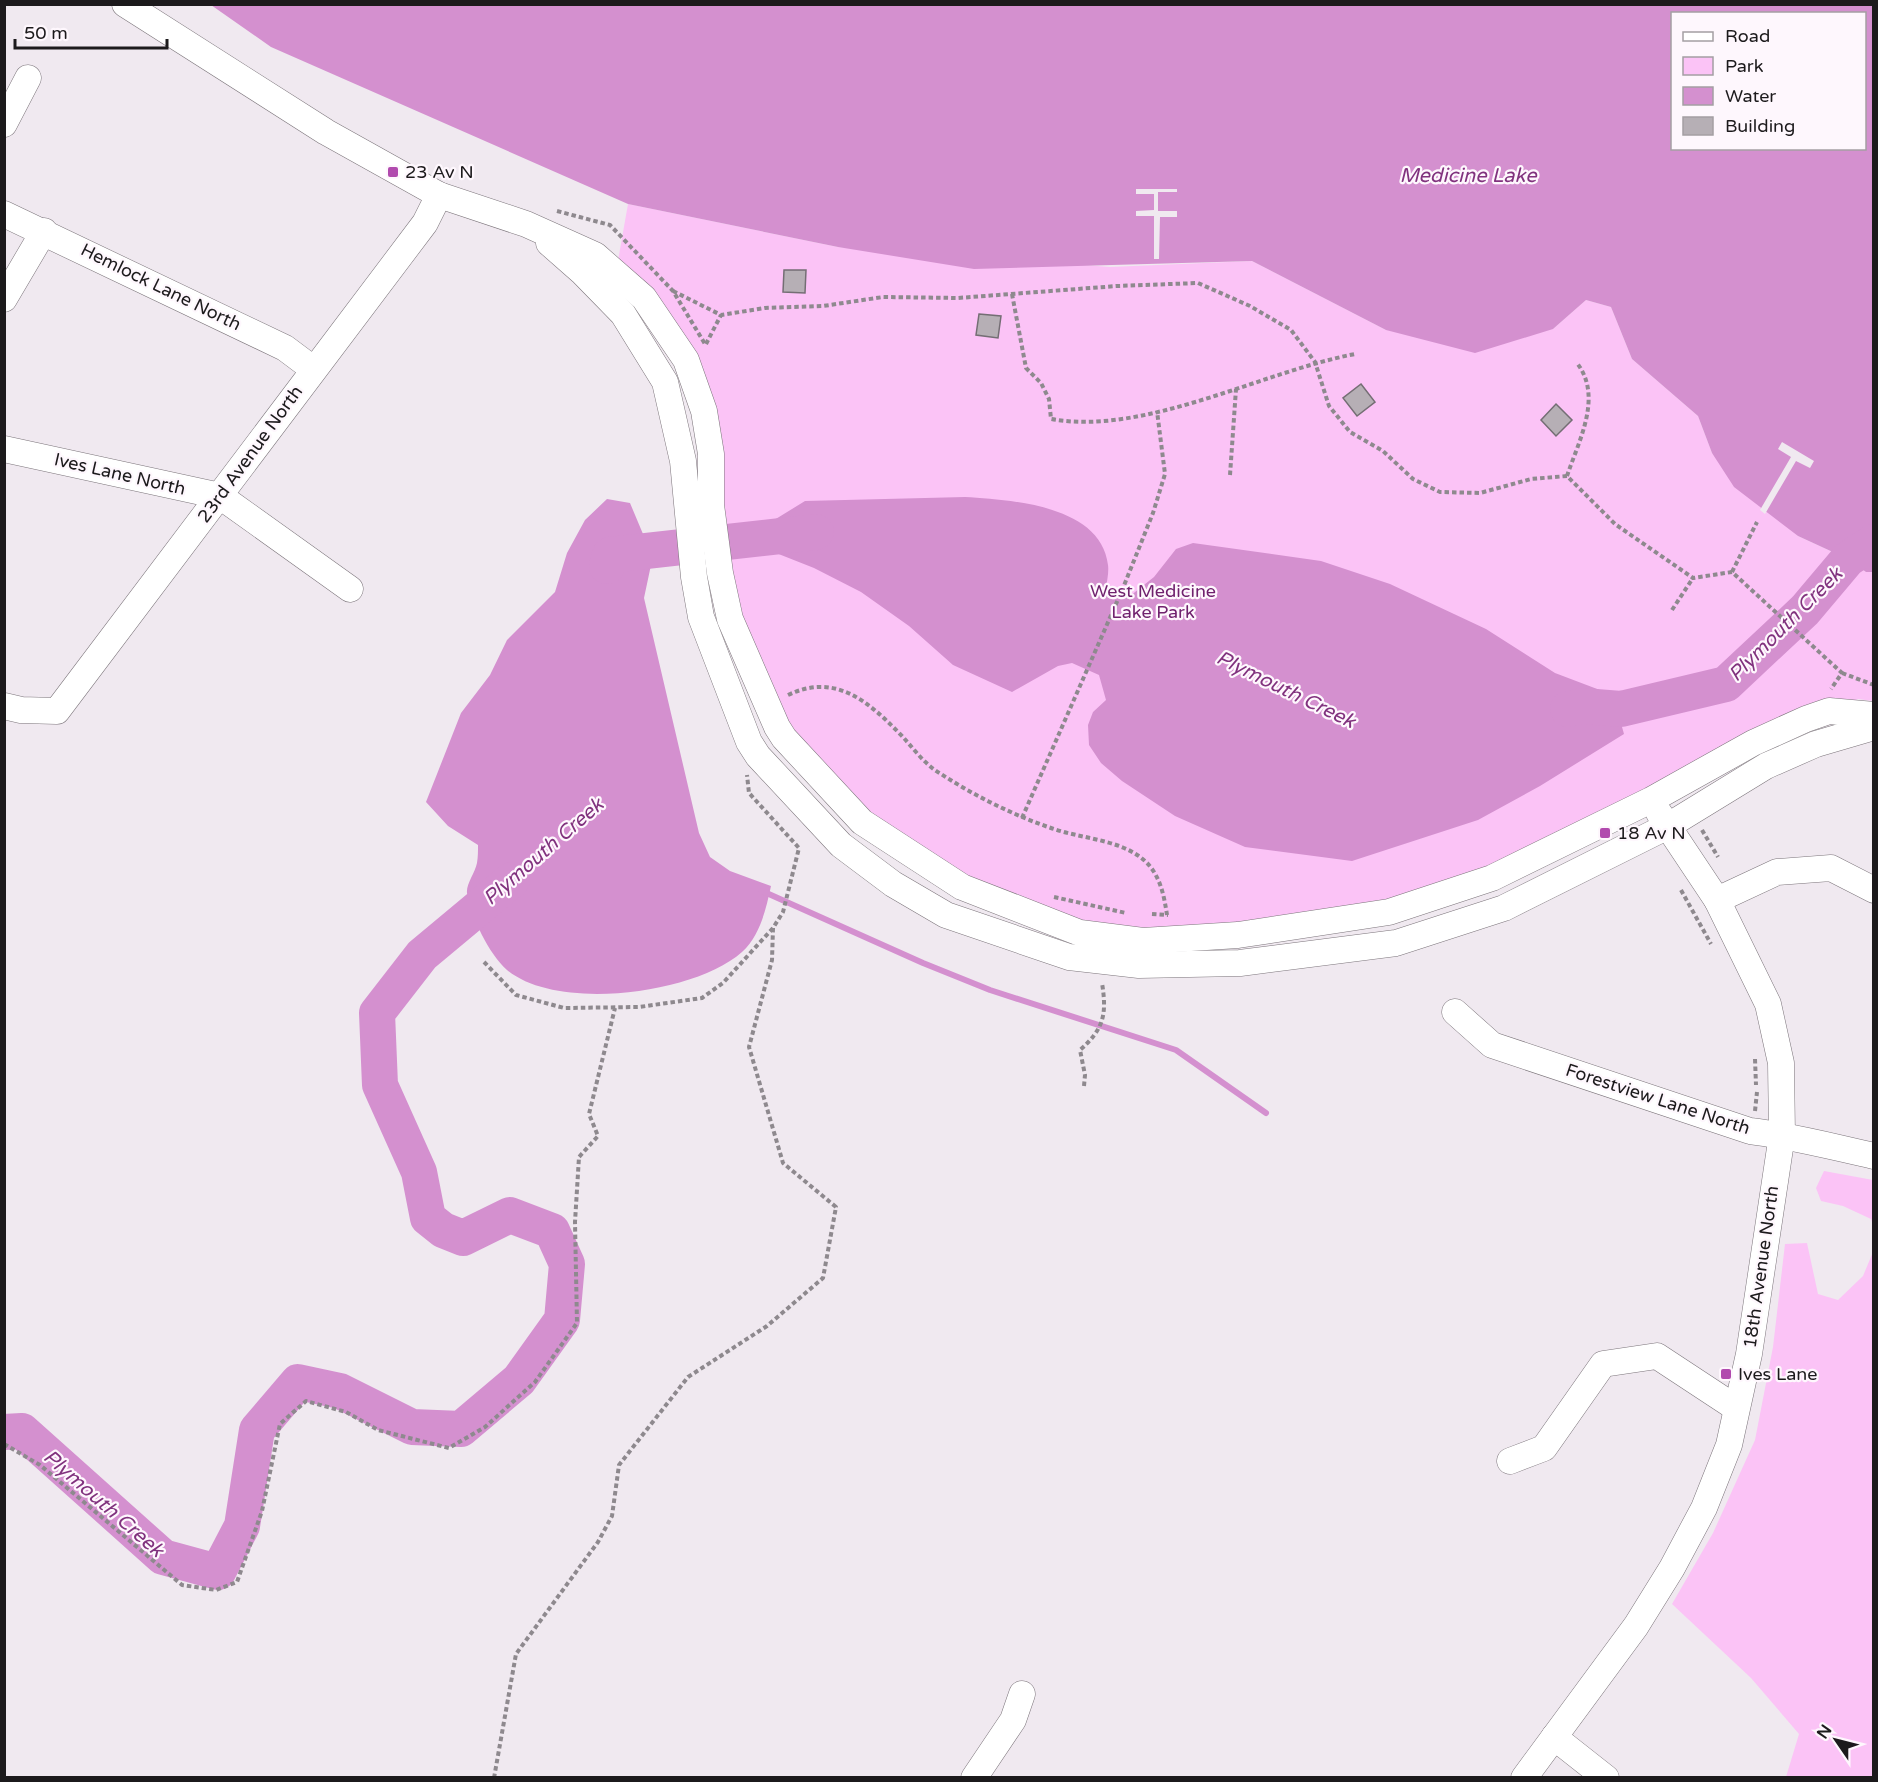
<svg xmlns="http://www.w3.org/2000/svg" width="1878" height="1782" font-family="'Varela Round',sans-serif">
<style>
.green{fill:#fbc3f6}
.water{fill:#d490cf;fill-rule:evenodd}
.pier{fill:#f0e9f0}
.lines{fill:none;stroke-linecap:round;stroke-linejoin:round}
.stream{stroke:#d490cf;stroke-width:6}
.river{stroke:#d490cf;stroke-width:36}
.building{fill:#b6afb5;stroke:#746e74;stroke-width:1.5}
.minor-casing{stroke:#7c757b;stroke-width:27}
.path{stroke:#8e898e;stroke-width:4;stroke-dasharray:4.5 3;stroke-linecap:butt}
.minor{stroke:#fff;stroke-width:26}
.poi-dot{fill:#b14aae;stroke:#fef7fd;stroke-width:2}
.labels{text-anchor:middle;stroke-width:4.5;stroke-linejoin:round;paint-order:stroke}
.poi-label{font-size:18px;fill:#1c1a1c;stroke:#fef7fd;text-anchor:start}
.street-label{font-size:18px;fill:#1c1a1c;stroke:#fef7fd}
.park-label{font-size:18px;fill:#70216e;stroke:#fef7fd}
.water-label{font-size:20px;font-style:italic;fill:#81327e;stroke:#fef7fd}
</style>
<rect width="100%" height="100%" fill="#f0e9f0"/>
<g class="green">
<path d="M628 204 838 247 1110 267 1252 261 1386 330 1553 329 1586 300 1611 307 1632 359 1698 416 1712 453 1798 536 1848 559 1866 572H1873V701L1858 699 1829 711 1389 912 1080 933 862 822 784 738 730 619 704 412 616 272Z"/>
<path d="M1824 1171 1873 1180V1225L1871 1219 1843 1206 1821 1201 1816 1188Z"/>
<path d="M1807 1243 1818 1294 1838 1300 1863 1276 1873 1252V1777H1786L1799 1734 1751 1678 1672 1604 1713 1533 1755 1440 1773 1347 1785 1244Z"/>
</g>
<g class="water">
<path d="M211 5H1873V572H1866L1848 559 1798 536 1734 487 1712 453 1698 416 1632 359 1611 307 1586 300 1553 329 1475 353 1386 330 1252 261 974 269 838 247 628 204 271 47ZM1672 14H1864V148H1672Z"/>
<path d="M965 497C1011 500 1101 505 1108 565 1109 572 1107 581 1106 588L1130 596 1154 577 1176 549 1193 543 1321 561 1390 584 1486 629 1555 673 1613 695 1624 734 1540 786 1478 820 1352 861 1245 847 1175 816 1122 781 1101 763 1089 745 1088 725 1093 712 1106 700 1099 675 1072 663 1058 666 1012 692 953 665 909 626 861 592 814 568 771 551 766 525 805 501Z"/>
<path d="M607 499 630 503 643 534 651 565 644 598 699 833 710 857 730 871 771 886C766 909 760 936 742 952 695 994 557 1012 507 970 489 954 471 917 467 893 466 884 475 873 477 863 478 857 478 851 478 845L448 826 426 802 461 713 490 675 507 640 555 592 567 553 585 520Z"/>
</g>
<g class="pier">
<path d="M1136 189H1177V192H1158V211H1177V217H1160L1159 259H1154V216H1136V211L1154 210V194H1136Z"/>
<path d="M1782 442 1814 461 1810 468 1796 461 1765 514 1760 510 1791 457 1778 449Z"/>
</g>
<g class="lines">
<path class="stream" d="M762 891 923 963 990 990 1176 1050 1266 1113"/>
<g class="river">
<path d="M607 566 610 555 816 532"/>
<path d="M1568 709 1583 706 1621 709 1726 684 1805 610 1848 559 1874 542"/>
<path d="M4 1432 22 1431 163 1557 218 1572 242 1526 257 1430 298 1382 340 1391 412 1427 461 1429 519 1380 562 1320 567 1264 552 1231 510 1215 463 1238 443 1230 428 1218 419 1172 380 1085 377 1013 422 955 512 880"/>
</g>
</g>
<g class="building">
<path d="M784 270H806L805 293 783 292Z"/>
<path d="M979 314 1001 316 998 338 976 335Z"/>
<path d="M1361 384 1375 402 1357 416 1343 398Z"/>
<path d="M1556 404 1572 420 1556 436 1541 420Z"/>
</g>
<g class="lines">
<g class="minor-casing">
<g id="minor">
<path d="M125 4 326 132 439 195 526 224 595 255 644 298 686 360 704 411 711 454V505L720 573 730 619 777 727 784 738 862 822 962 887 1080 933 1143 941 1238 935 1389 912 1492 878 1651 800 1753 743 1806 719 1829 711 1874 715"/>
<path d="M4 124 28 78"/>
<path d="M4 214 285 348 313 369"/>
<path d="M549 243 582 272 623 314 665 382 683 461 694 577 701 617 749 742 758 756 841 845 893 884 946 915 1069 957 1139 965 1240 963 1396 943 1504 908 1668 826 1766 766 1816 744 1874 727"/>
<path d="M4 299 44 231"/>
<path d="M4 449 220 496 350 589"/>
<path d="M4 706 21 710 57 711 425 223 439 195"/>
<path d="M1717 900 1777 872 1831 868 1874 890"/>
<path d="M1455 1012 1492 1045 1750 1131C1792 1136 1833 1147 1874 1156"/>
<path d="M1510 1461 1544 1448 1603 1364 1657 1356 1736 1408"/>
<path d="M1554 1737 1606 1778"/>
<path d="M974 1778 1013 1720 1022 1694"/>
<path d="M1524 1778 1636 1626 1672 1568 1704 1508 1729 1445 1749 1354 1782 1135 1781 1063 1768 1004 1717 900 1659 813"/>
</g>
</g>
<g class="path">
<path d="M557 211 610 225 673 291 705 344"/>
<path d="M673 291 721 315 765 308 823 306 883 297 958 298 1117 286 1198 283 1250 306 1291 330 1315 362 1329 406 1350 432 1383 451 1413 479 1440 492 1480 493 1531 479 1567 476 1615 524 1693 578 1732 572 1842 673 1831 689"/>
<path d="M1012 294 1026 368 1041 383 1049 399 1051 419C1145 436 1261 372 1355 354"/>
<path d="M706 344 721 315"/>
<path d="M1230 475 1236 389"/>
<path d="M1567 476C1579 440 1603 397 1577 363"/>
<path d="M1732 572 1757 522"/>
<path d="M1672 610 1693 578"/>
<path d="M1842 673 1874 685"/>
<path d="M788 695C836 672 869 702 902 736 914 749 925 765 941 774 975 796 1013 815 1051 828 1081 839 1121 839 1145 861 1160 875 1164 895 1167 915"/>
<path d="M1022 818 1123 588 1153 513 1165 474 1157 411"/>
<path d="M1702 830 1718 857"/>
<path d="M1681 890 1711 944"/>
<path d="M1054 897 1126 913"/>
<path d="M1152 914 1168 915"/>
<path d="M484 962 516 995 564 1008 639 1007 702 998 723 983 773 928 783 912 799 848 749 793 747 775"/>
<path d="M1755 1059 1756 1085"/>
<path d="M1084 1086 1085 1075 1080 1050C1104 1029 1107 1014 1102 983"/>
<path d="M1755 1111 1757 1092"/>
<path d="M4 1444 40 1465 182 1585 216 1590 237 1582 262 1511 280 1424 306 1401 346 1412 378 1430 449 1448 485 1427 535 1382 577 1323 575 1222 579 1157 598 1136 589 1114 615 1008"/>
<path d="M494 1778 516 1654 598 1542 612 1516 619 1465 688 1377 767 1326 823 1278 836 1207 783 1163 749 1047 772 960 773 928"/>
</g>
<use href="#minor" class="minor"/>
</g>
<g class="poi-dot">
<rect x="387" y="166" width="12" height="12" rx="3"/>
<rect x="1599" y="827" width="12" height="12" rx="3"/>
<rect x="1720" y="1368" width="12" height="12" rx="3"/>
</g>
<g class="labels">
<g class="poi-label">
<text x="405" y="178">23 Av N</text>
<text x="1617" y="839">18 Av N</text>
<text x="1738" y="1380">Ives Lane</text>
</g>
<g class="street-label">
<text transform="translate(161 287) rotate(26)" y="6">Hemlock Lane North</text>
<text transform="translate(250 454) rotate(-54)" y="6">23rd Avenue North</text>
<text transform="translate(120 474) rotate(13)" y="6">Ives Lane North</text>
<text transform="translate(1658 1099) rotate(18)" y="6">Forestview Lane North</text>
<text transform="translate(1761 1267) rotate(-82)" y="6">18th Avenue North</text>
</g>
<g class="park-label">
<text x="1153" y="597">West Medicine<tspan x="1153" dy="21">Lake Park</tspan></text>
</g>
<g class="water-label">
<text x="1468" y="182">Medicine Lake</text>
<text transform="translate(1785 624) rotate(-45)" y="7">Plymouth Creek</text>
<text transform="translate(1286 689) rotate(26)" y="7">Plymouth Creek</text>
<text transform="translate(543 851) rotate(-41)" y="7">Plymouth Creek</text>
<text transform="translate(104 1503) rotate(41)" y="7">Plymouth Creek</text>
</g>
</g>
<rect width="1878" height="1782" fill="none" stroke="#1c1a1c" stroke-width="12"/>
<rect x="1671" y="12" width="195" height="138" fill="#fef7fd" stroke="#a49fa3" stroke-width="1.5"/>
<rect x="1683" y="32" width="30" height="9" fill="#ffffff" stroke="#a49fa3" stroke-width="1.5"/>
<text x="1725" y="42" font-size="18" fill="#1c1a1c">Road</text>
<rect x="1683" y="57" width="30" height="18" fill="#fbc3f6" stroke="#a49fa3" stroke-width="1.5"/>
<text x="1725" y="72" font-size="18" fill="#1c1a1c">Park</text>
<rect x="1683" y="87" width="30" height="18" fill="#d490cf" stroke="#a49fa3" stroke-width="1.5"/>
<text x="1725" y="102" font-size="18" fill="#1c1a1c">Water</text>
<rect x="1683" y="117" width="30" height="18" fill="#b6afb5" stroke="#a49fa3" stroke-width="1.5"/>
<text x="1725" y="132" font-size="18" fill="#1c1a1c">Building</text>
<g transform="translate(1836 1740) rotate(305)" stroke="#fef7fd" stroke-width="4.5" paint-order="stroke">
<path d="M0-4.5L10 22L0 15L-10 22Z" fill="#1c1a1c"/>
<text y="-9" font-size="16" font-weight="bold" text-anchor="middle" fill="#1c1a1c">N</text>
</g>
<path d="M15 39v9h152v-9" fill="none" stroke="#1c1a1c" stroke-width="3"/>
<text x="24" y="39" font-size="18" fill="#1c1a1c" stroke="#fef7fd" stroke-width="4.5" paint-order="stroke">50 m</text>
</svg>
